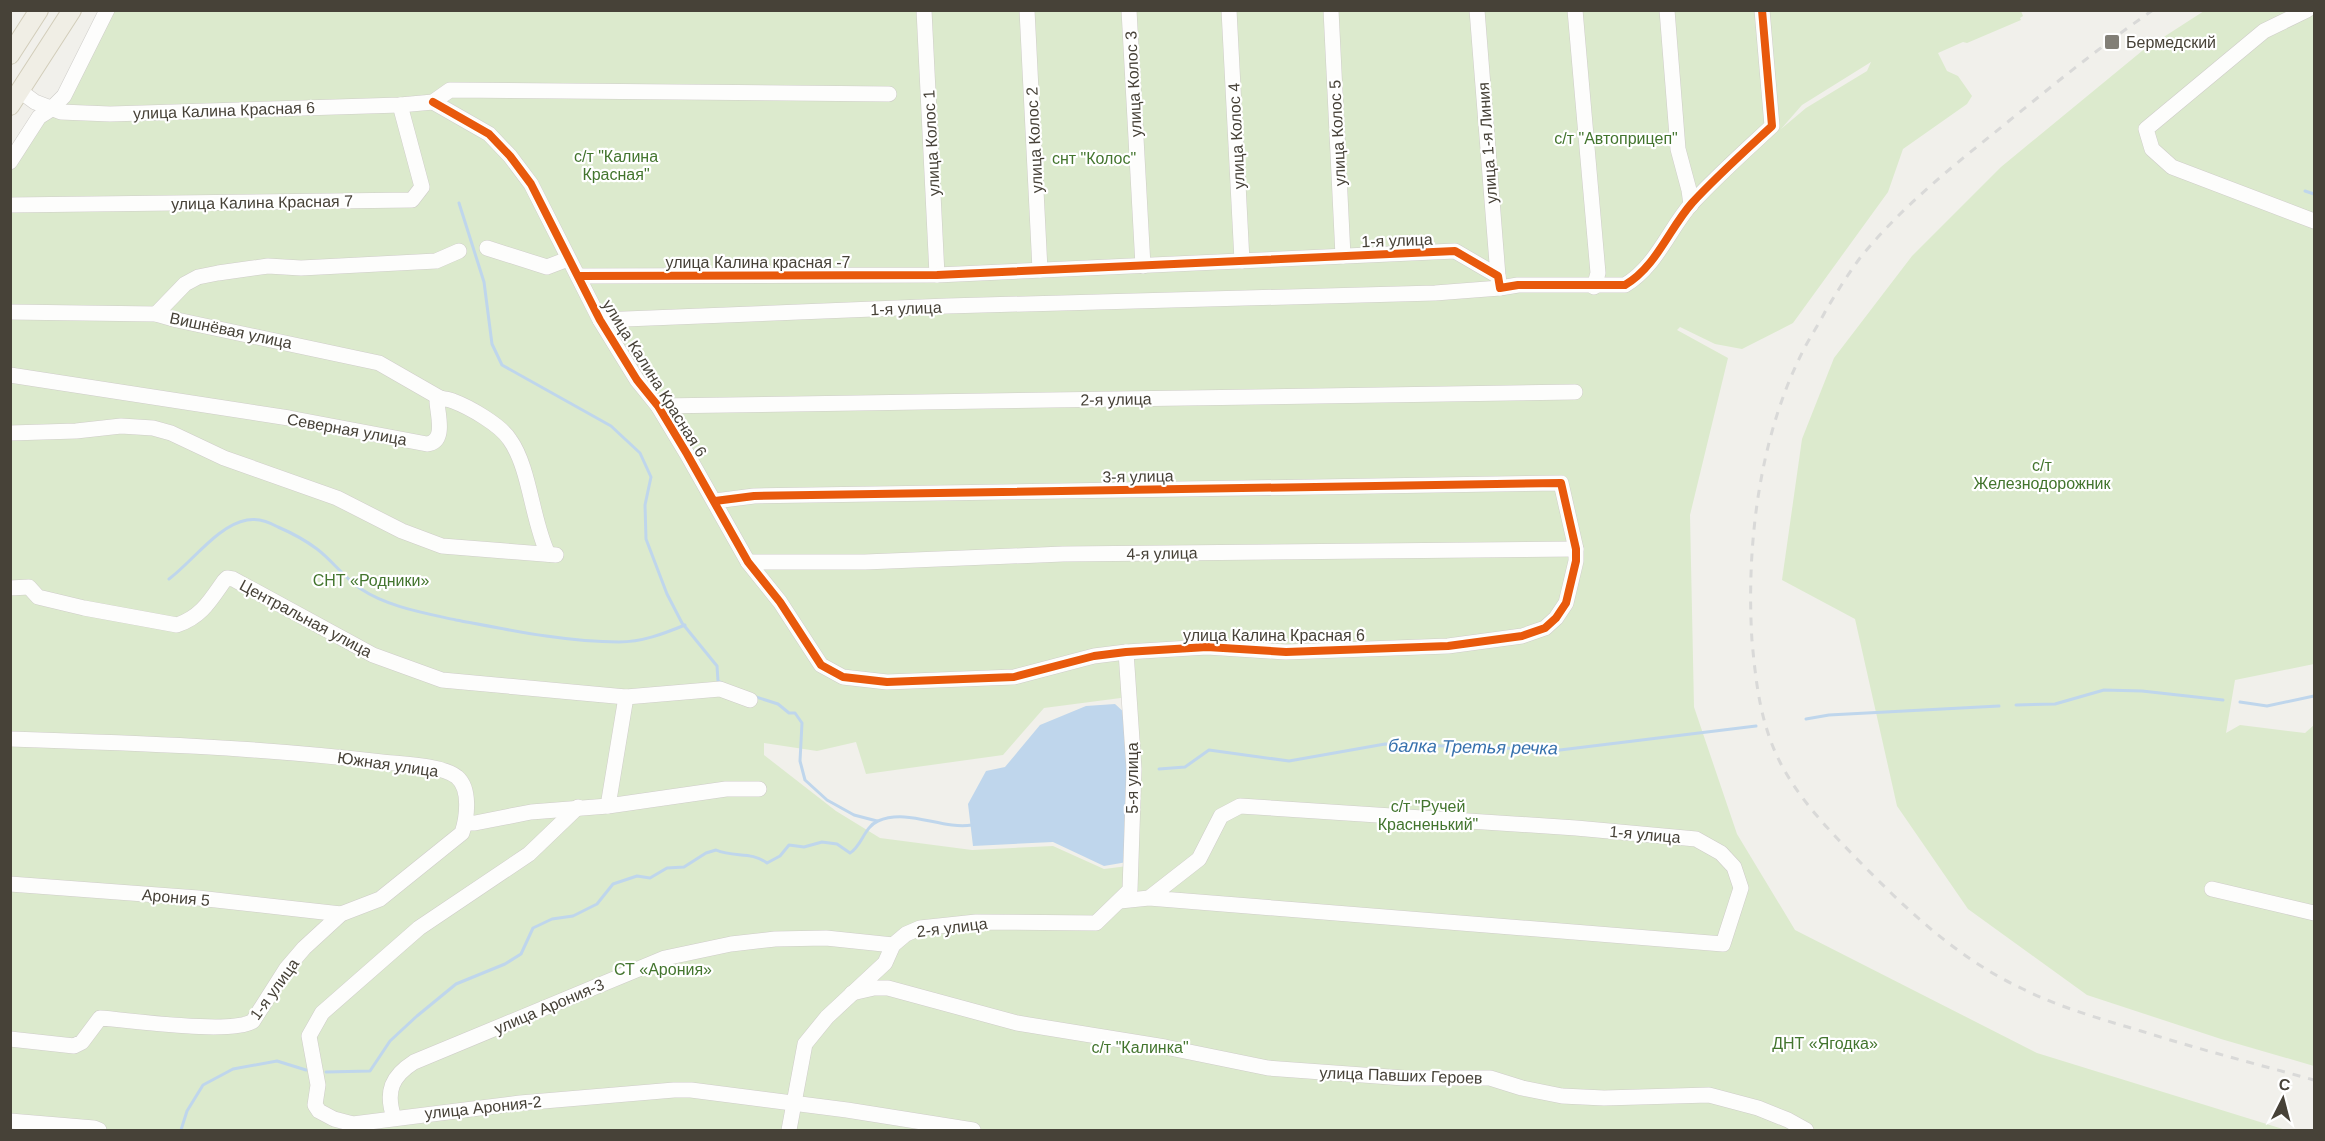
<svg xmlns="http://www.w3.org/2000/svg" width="2325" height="1141" font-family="Helvetica,sans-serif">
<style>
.green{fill:#dceacd;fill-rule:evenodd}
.water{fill:#bfd6ec}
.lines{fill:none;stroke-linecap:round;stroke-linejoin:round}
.stream{stroke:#bfd6ec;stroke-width:3}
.minor-casing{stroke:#cfcdc9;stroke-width:16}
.major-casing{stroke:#d2cdba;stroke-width:20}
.minor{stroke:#fdfdfc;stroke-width:15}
.major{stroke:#f0eee5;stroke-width:18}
.rail{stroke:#d9d9d8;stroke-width:3;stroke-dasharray:8 8;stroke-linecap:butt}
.cycleway-casing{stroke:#fff;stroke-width:11}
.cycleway{stroke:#e8590c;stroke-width:8}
.poi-dot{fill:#827f77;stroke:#fff;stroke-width:2}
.labels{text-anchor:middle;stroke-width:4.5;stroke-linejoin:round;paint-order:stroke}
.poi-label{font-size:16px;fill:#474238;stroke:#fff;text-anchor:start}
.street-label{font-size:16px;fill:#474238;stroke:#fff}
.park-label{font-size:16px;fill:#43752e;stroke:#fff}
.water-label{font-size:18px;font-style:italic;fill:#3771ad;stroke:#fff}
</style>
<rect width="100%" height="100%" fill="#f1f0eb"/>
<g class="green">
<path d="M108 11H2021L2023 16 2020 18 2021 20 1967 43 1963 42 1938 53 1947 71 1958 76 1972 96 1967 104 1903 149 1888 192 1793 323 1742 349 1715 344 1680 327 1677 330 1728 358 1690 515 1694 707 1737 834 1795 930 2037 1053 2286 1130H11L10 169ZM1871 62 1867 71 1806 108 1781 129 1802 105ZM1136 696V865L1104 869 1053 846 972 850 880 838 836 811 764 755V743L817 751 856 742 866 774 1003 755 1044 708Z"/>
<path d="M2204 11H2314V664L2235 680 2226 733 2240 725 2305 733 2314 725V1066L2221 1039 2087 995 1968 909 1897 806 1855 619 1782 580 1802 439 1834 358 1912 256 2001 167 2142 51Z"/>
</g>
<path class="water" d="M1115 704 1126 714 1129 782 1127 862 1104 866 1053 842 973 846 968 804 986 771 1005 767 1040 725 1086 706Z"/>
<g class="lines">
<g class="stream">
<path d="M2305 191 2314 194"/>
<path d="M459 203 484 282 492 344 502 365 611 426 640 453 651 477 645 505 646 539 667 594 682 623 717 666 718 681 722 683"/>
<path d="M169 579C193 561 218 525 247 520 258 518 269 522 278 527 292 533 305 540 317 549 333 561 345 579 361 589 388 607 425 613 456 620 509 630 565 642 619 642 642 642 663 634 685 625"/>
<path d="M753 696 778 704 789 713H795L802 723 800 761 805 780 827 800 854 815 877 821"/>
<path d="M2240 702 2267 706 2314 696"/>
<path d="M2016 705 2055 704 2104 690 2142 691 2223 700"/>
<path d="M1806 719 1829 715 1999 706"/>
<path d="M1159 769 1185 767 1209 750 1289 761 1385 744 1560 750 1756 726"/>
<path d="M326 1072 370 1071 390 1041 417 1016 456 984 505 964 521 954 533 928 552 919 573 916 597 904 613 884 637 876 650 878 667 868 684 867 706 853 716 850C734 858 751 851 767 863L780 856 789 845 804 847 822 842 837 844 850 853C862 846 864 827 878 821 908 808 942 830 972 825"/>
<path d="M181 1130 187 1111 203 1085 233 1069 277 1061 306 1070"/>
</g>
<g class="minor-casing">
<g id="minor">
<path d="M924 10 937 275"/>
<path d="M1027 10 1040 270"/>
<path d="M1129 10 1143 266"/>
<path d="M1229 10 1242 261"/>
<path d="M1331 10 1343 256"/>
<path d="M1477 10 1498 276"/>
<path d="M1575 10 1598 273 1594 287"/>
<path d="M1667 10 1678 149 1689 190 1691 205"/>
<path d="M2307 10 2264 31 2146 129 2152 149 2172 167 2314 221"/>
<path d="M20 91 35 102 61 112 110 114 400 105 433 102 450 90 889 94"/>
<path d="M433 102 489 134 510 156 531 184 600 320 637 380 658 406 687 454 748 562 780 602 821 665 843 677 887 682 1014 677 1094 656 1126 652 1207 647 1286 652 1448 646 1522 636 1545 628 1556 618 1566 603 1576 561V549L1561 483 811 495 754 496 715 501"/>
<path d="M10 162 39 117 50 110 64 96 107 10"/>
<path d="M10 205 412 200 422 187 400 105"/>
<path d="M487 248 547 267 568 259"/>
<path d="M579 276 937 275 1455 251 1498 276 1500 288 1518 285H1625C1656 267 1669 229 1692 203 1717 176 1745 151 1772 126L1762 10"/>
<path d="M10 312 156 314 177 320 379 363 440 398"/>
<path d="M156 314 185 284 198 277 218 273 268 266 301 268 436 261 459 251"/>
<path d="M600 320 947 306 1435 293 1500 288"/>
<path d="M10 375 289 418 427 444C446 442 438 416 437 402L440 398C444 399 449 399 453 401 469 407 501 425 510 440 530 468 532 521 548 554"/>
<path d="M658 406 1575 392"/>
<path d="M10 433 76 431 121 426 153 428 171 433 224 458 337 498 402 531 442 546 556 555"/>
<path d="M748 562H865L1063 554 1576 549"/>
<path d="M10 588 29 587 38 597 84 608 177 625C201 617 210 601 224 581L227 578 233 579 373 655 442 680 626 697 720 689 750 700"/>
<path d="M10 739C135 743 258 747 382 762 401 764 442 765 457 777 471 789 467 818 462 833L380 899 341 914 304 948 286 969 253 1021C232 1035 130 1020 100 1018L82 1042 74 1046 10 1039"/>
<path d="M608 806 626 697"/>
<path d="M578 807 529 854 419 928 322 1013 309 1036 318 1085 315 1105 319 1111 334 1119 353 1124 520 1103 674 1090H691L847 1110 973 1130"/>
<path d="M466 823H475L531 812 608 806 726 789H759"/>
<path d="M10 884 198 898 341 914"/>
<path d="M2212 889 2314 913"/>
<path d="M1120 901 1149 898 1723 944 1741 888 1734 867 1721 853 1696 839 1576 828 1240 806 1221 816 1199 859 1149 898"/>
<path d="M852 993 874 988H888L1017 1023 1165 1047 1268 1068 1404 1078H1490L1522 1088 1562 1096 1604 1098 1709 1095 1758 1108 1788 1120 1806 1130"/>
<path d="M394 1118C385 1091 392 1076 414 1062L665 958 731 944 775 939 826 938 893 945"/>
<path d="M10 1121 94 1128 99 1130"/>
<path d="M789 1130 805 1044 827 1017 885 963 893 945 906 934 920 928 976 922 1096 923 1130 890 1134 769 1126 652"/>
</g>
</g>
<g class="major-casing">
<g id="major">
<path d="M10 55 39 10"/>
<path d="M10 106 72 10"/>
</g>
</g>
<use href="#minor" class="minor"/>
<use href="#major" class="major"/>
<path class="rail" d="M2153 10C2101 46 2053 85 2004 125 1953 166 1901 207 1860 258 1848 274 1837 292 1826 310 1819 324 1810 337 1803 351 1759 437 1746 546 1752 641 1755 672 1758 703 1768 733 1784 784 1822 823 1858 860 1907 910 1958 959 2023 989 2061 1008 2101 1019 2141 1031 2198 1049 2256 1064 2314 1080"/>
<g class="cycleway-casing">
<g id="cycleway">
<path d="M433 102 489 134 510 156 531 184 600 320 637 380 658 406 687 454 748 562 780 602 821 665 843 677 887 682 1014 677 1094 656 1126 652 1207 647 1286 652 1448 646 1522 636 1545 628 1556 618 1566 603 1576 561V549L1561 483 811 495 754 496 715 501"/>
<path d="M579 276 937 275 1455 251 1498 276 1500 288 1518 285H1625C1656 267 1669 229 1692 203 1717 176 1745 151 1772 126L1762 10"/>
</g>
</g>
<use href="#cycleway" class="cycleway"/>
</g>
<rect class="poi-dot" x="2104" y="34" width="16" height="16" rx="3"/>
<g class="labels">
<g class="poi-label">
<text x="2126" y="48">Бермедский</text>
</g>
<g class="street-label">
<text transform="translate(1133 84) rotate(-93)" y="6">улица Колос 3</text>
<text transform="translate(224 110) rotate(-2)" y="6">улица Калина Красная 6</text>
<text transform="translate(1337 133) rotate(-93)" y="6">улица Колос 5</text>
<text transform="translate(1236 136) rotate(-93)" y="6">улица Колос 4</text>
<text transform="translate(1034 140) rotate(-93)" y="6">улица Колос 2</text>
<text transform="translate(931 143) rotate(-93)" y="6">улица Колос 1</text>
<text transform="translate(1487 143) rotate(-94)" y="6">улица 1-я Линия</text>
<text transform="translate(262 202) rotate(-1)" y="6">улица Калина Красная 7</text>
<text transform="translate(1397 240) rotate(-2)" y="6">1-я улица</text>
<text x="758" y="268">улица Калина красная -7</text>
<text transform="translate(906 308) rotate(-2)" y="6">1-я улица</text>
<text transform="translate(231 330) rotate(12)" y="6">Вишнёвая улица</text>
<text transform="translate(655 378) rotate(58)" y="6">улица Калина Красная 6</text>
<text transform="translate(1116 399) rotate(-1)" y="6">2-я улица</text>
<text transform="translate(347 429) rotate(10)" y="6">Северная улица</text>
<text transform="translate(1138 476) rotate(-1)" y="6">3-я улица</text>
<text transform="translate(1162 553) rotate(-1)" y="6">4-я улица</text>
<text transform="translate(306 618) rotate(28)" y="6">Центральная улица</text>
<text x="1274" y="641">улица Калина Красная 6</text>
<text transform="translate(388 764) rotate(8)" y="6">Южная улица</text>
<text transform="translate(1132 778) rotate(-90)" y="6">5-я улица</text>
<text transform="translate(1645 834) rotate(5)" y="6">1-я улица</text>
<text transform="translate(176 897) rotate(5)" y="6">Арония 5</text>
<text transform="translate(952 927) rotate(-7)" y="6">2-я улица</text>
<text transform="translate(274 989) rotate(-54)" y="6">1-я улица</text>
<text transform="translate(549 1006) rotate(-23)" y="6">улица Арония-3</text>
<text transform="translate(1401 1075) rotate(2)" y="6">улица Павших Героев</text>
<text transform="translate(483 1107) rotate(-6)" y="6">улица Арония-2</text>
</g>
<g class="park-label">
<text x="1616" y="144">с/т "Автоприцеп"</text>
<text x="616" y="162">с/т "Калина<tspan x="616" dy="18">Красная"</tspan></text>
<text x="1094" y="164">снт "Колос"</text>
<text x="2042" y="471">с/т<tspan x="2042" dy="18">Железнодорожник</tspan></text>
<text x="371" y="586">СНТ «Родники»</text>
<text x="1428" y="812">с/т "Ручей<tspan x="1428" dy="18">Красненький"</tspan></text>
<text x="663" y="975">СТ «Арония»</text>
<text x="1825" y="1049">ДНТ «Ягодка»</text>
<text x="1140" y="1053">с/т "Калинка"</text>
</g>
<g class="water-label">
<text transform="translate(1473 747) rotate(1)" y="6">балка Третья речка</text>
</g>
</g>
<rect width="2325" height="1141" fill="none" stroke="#474238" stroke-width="24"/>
<g transform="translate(2283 1099) rotate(6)" stroke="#ffffff" stroke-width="4.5" paint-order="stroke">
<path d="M0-4.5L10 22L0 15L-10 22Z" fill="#474238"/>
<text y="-9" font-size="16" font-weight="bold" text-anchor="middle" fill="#474238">С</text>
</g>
</svg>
